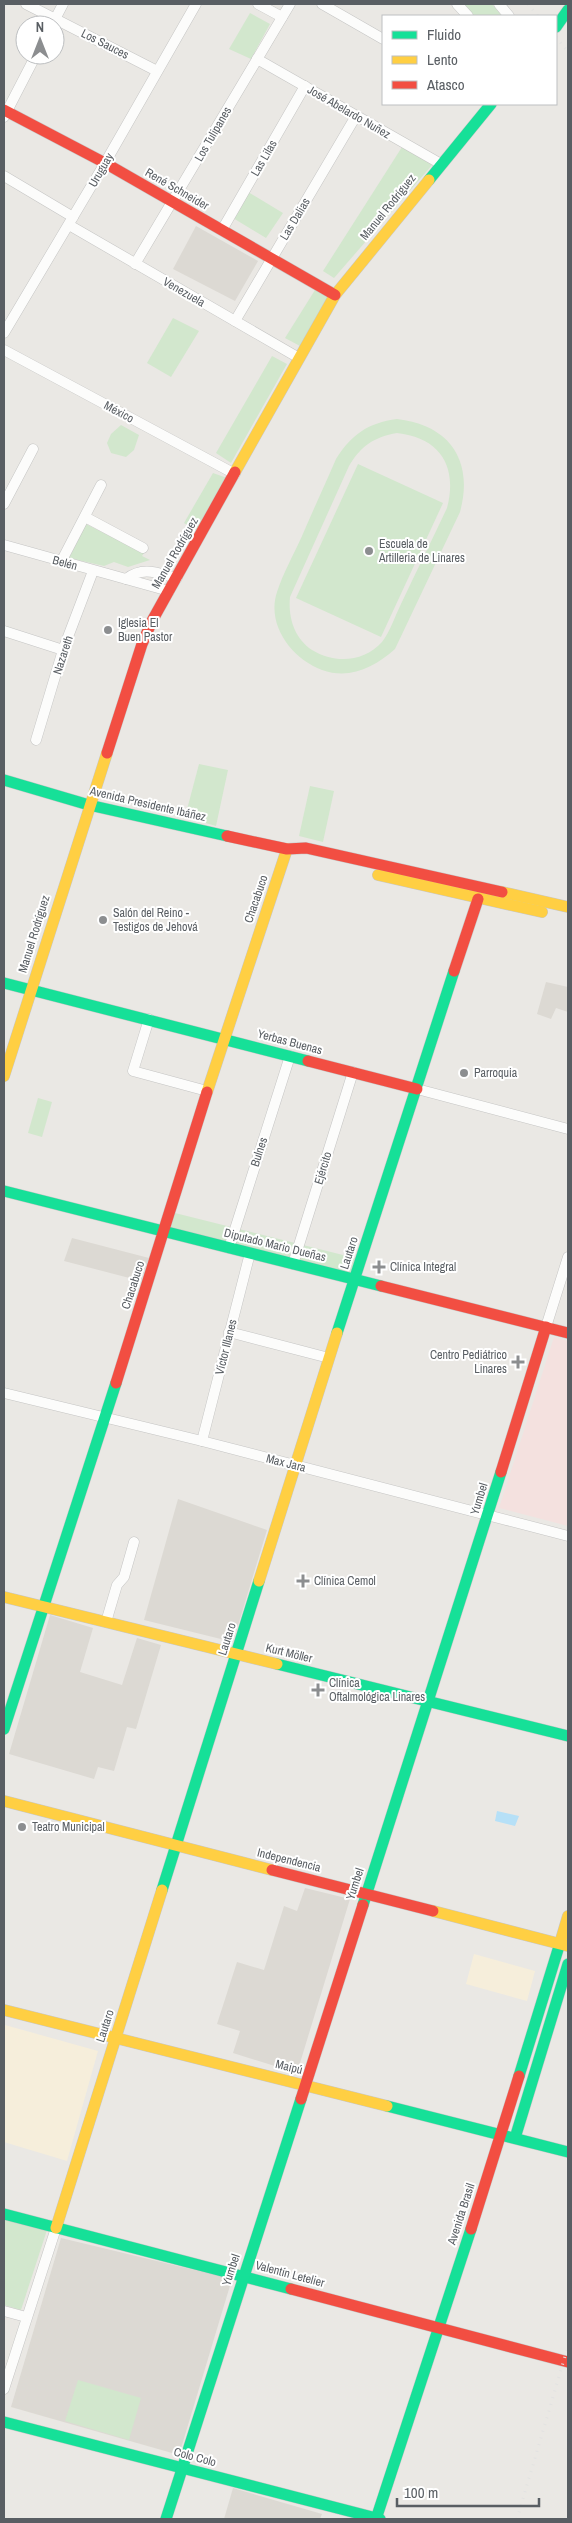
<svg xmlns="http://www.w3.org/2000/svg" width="572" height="2523" font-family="'Archivo Narrow',sans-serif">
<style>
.commercial{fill:#f6eedb}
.education{fill:#dcd9d3}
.medical{fill:#f4e1df}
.green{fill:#d2e7cd;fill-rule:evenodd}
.water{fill:#b6e0f7}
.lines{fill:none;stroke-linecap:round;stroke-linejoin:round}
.street-casing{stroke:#c5c5c4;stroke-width:11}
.fast-casing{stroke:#c7c7c7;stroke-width:12}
.slow-casing{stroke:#c7c7c7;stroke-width:12}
.jam-casing{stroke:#c7c7c7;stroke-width:12}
.street{stroke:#fcfcfb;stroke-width:10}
.fast{stroke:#16e098;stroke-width:11}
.slow{stroke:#ffcf43;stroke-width:11}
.jam{stroke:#f24e42;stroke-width:11}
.rail{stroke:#e2e2e1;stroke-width:3;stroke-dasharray:1 6;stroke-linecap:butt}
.poi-dot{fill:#8c8e90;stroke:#fff;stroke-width:2}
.labels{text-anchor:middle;stroke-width:4;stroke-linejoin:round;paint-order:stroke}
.street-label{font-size:12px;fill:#595e63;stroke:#fff}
.poi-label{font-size:12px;fill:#595e63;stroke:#fff;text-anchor:start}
</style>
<rect width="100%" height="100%" fill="#eae8e4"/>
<g class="commercial">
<path d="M474 1954 535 1971 527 2001 466 1984Z"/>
<path d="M5 2025 98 2051 67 2161 4 2142Z"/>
</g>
<g class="education">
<path d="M196 226 258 261 235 301 173 269Z"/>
<path d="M546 982 568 987V1012L556 1008 551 1019 537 1014Z"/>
<path d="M72 1238 149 1258 141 1281 64 1261Z"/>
<path d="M178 1499 267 1530 233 1642 144 1620Z"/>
<path d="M50 1615 93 1628 80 1672 122 1685 137 1638 161 1645 136 1729 127 1727 114 1771 98 1767 94 1779 9 1754Z"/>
<path d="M305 1888 350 1899 300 2063 294 2072 233 2053 240 2031 217 2024 237 1962 264 1970 284 1906 297 1911Z"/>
<path d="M61 2238 232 2279 179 2455 11 2407Z"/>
<path d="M233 2488 322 2514 320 2519H224Z"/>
</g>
<path class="medical" d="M554 1337 568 1341V1526L499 1508Z"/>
<g class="green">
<path d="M462 4H492L502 16H473Z"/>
<path d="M250 13 270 24 251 59 229 49Z"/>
<path d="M402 147 433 164 334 278 323 271Z"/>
<path d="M248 192 283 213 266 238 233 218Z"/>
<path d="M315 290 328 296 300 346 285 338Z"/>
<path d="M173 318 199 331 171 377 147 363Z"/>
<path d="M272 356 287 364 231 463 216 453Z"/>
<path d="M397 419C450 425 474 461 460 512L395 649C375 667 350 680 322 670 292 659 266 625 277 592 283 573 294 554 302 536 313 510 325 485 336 459 352 434 368 423 397 419ZM397 433C440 438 458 466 447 508 432 540 416 572 401 604 395 616 390 632 382 642 364 662 335 664 312 650 294 638 288 617 290 597L349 466C361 446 374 437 397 433Z"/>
<path d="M121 425 139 435 134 450 126 457 111 453 107 443 111 434Z"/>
<path d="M358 464 443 503 381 637 296 598Z"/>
<path d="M213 473 227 478 198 531 184 523Z"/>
<path d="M86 524 144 553 142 556 150 560 128 567 114 562 104 566 69 558Z"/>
<path d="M199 764 228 770 216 826 185 817Z"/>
<path d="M310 786 334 791 323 842 299 836Z"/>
<path d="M38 1098 52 1102 42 1137 28 1133Z"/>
<path d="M175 1213 359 1259 353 1277 168 1230Z"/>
<path d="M4 2219 47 2230 21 2310 4 2305Z"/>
<path d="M78 2380 141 2398 129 2440 65 2421Z"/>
</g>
<path class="water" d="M497 1811 519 1816 515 1826 495 1821Z"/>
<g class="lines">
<g class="street-casing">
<g id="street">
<path d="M26 4 157 71"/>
<path d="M258 4 282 17"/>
<path d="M322 4 383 39"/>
<path d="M457 4 468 16"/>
<path d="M499 4 509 16"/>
<path d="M52 25 63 4"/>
<path d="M257 59 441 164"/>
<path d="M4 117 36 55"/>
<path d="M4 176 73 217"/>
<path d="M69 225 299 358"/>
<path d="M222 230 305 86"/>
<path d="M135 264 290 4"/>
<path d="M235 321 356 116"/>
<path d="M4 333 105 163 196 4"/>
<path d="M4 350 235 474"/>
<path d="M4 504 33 449"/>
<path d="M85 517 143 548"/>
<path d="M4 545 169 591"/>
<path d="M61 562 101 485"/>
<path d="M126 579C143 566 157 573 177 578"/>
<path d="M4 631 63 650"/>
<path d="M36 740 63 650 93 571"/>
<path d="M149 1019 133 1071 207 1091"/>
<path d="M417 1089 568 1129"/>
<path d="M229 1248 290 1056"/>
<path d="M293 1264 353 1072"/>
<path d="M546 1327 568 1257"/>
<path d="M229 1332 329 1358"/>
<path d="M4 1393 202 1441 568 1536"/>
<path d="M202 1441 250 1253"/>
<path d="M106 1622 117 1585 124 1577 134 1542"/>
<path d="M4 2311 26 2317"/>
<path d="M4 2389 56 2228"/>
</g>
</g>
<g class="fast-casing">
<g id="fast">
<path d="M556 27 568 10"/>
<path d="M429 180 491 104"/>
<path d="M4 780 89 805 227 836"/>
<path d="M4 983 308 1061"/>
<path d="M4 1191 381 1286"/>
<path d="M337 1333 454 971"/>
<path d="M277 1664 568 1736"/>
<path d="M4 1729 116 1383"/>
<path d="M162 1890 259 1581"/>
<path d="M363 1905 501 1472"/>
<path d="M519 2076 560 1943"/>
<path d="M387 2106 568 2152"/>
<path d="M515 2138 568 1964"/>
<path d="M4 2214 291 2289"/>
<path d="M4 2422 380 2519"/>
<path d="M166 2519 301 2099"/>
<path d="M376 2519 471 2229"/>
</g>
</g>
<g class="slow-casing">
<g id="slow">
<path d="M235 472 335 295 429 180"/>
<path d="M378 875 542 912"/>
<path d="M502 892 568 907"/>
<path d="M4 1076 107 753"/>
<path d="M207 1092 287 849"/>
<path d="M259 1581 337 1333"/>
<path d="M4 1597 277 1664"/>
<path d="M4 1801 272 1870"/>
<path d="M433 1911 568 1946"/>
<path d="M560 1943 568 1916"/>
<path d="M4 2010 387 2106"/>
<path d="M56 2228 162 1890"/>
</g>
</g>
<g class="jam-casing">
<g id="jam">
<path d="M4 110 105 163 335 295"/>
<path d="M107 753 142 644 152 621 235 472"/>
<path d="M227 836 287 849 306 848 502 892"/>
<path d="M454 971 478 899"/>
<path d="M308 1061 417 1089"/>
<path d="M381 1286 568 1333"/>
<path d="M116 1383 207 1092"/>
<path d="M501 1472 546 1327"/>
<path d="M272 1870 433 1911"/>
<path d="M301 2099 363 1905"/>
<path d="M471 2229 519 2076"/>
<path d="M291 2289 568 2362"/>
</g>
</g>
<use href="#street" class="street"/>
<use href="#fast" class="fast"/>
<use href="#slow" class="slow"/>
<use href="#jam" class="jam"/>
<g class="rail">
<path d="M528 4 538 16"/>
<path d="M556 37 568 52"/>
<path d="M517 2519 568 2346"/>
</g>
</g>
<g class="poi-dot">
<circle cx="369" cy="551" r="5"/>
<circle cx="108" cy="630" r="5"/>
<circle cx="103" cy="920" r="5"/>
<circle cx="464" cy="1073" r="5"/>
<path d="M376.5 1259.5h5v5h5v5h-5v5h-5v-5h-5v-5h5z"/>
<path d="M515.5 1354.5h5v5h5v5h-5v5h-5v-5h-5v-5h5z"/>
<path d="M300.5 1573.5h5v5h5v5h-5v5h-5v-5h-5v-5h5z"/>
<path d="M315.5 1682.5h5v5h5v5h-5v5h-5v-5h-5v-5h5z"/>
<circle cx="22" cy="1827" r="5"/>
</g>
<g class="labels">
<g class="street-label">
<text transform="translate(105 44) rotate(27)" y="4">Los Sauces</text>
<text transform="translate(349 112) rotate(30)" y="4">José Abelardo Nuñez</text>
<text transform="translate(213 134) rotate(-60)" y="4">Los Tulipanes</text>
<text transform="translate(264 158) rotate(-60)" y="4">Las Lilas</text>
<text transform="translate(101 170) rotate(-60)" y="4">Uruguay</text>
<text transform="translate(177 189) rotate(30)" y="4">René Schneider</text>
<text transform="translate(388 207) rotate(-51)" y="4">Manuel Rodríguez</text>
<text transform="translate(295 219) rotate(-59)" y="4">Las Dalias</text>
<text transform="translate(184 292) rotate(30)" y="4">Venezuela</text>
<text transform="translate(119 412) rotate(28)" y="4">México</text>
<text transform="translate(175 553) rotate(-60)" y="4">Manuel Rodríguez</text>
<text transform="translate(65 563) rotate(15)" y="4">Belén</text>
<text transform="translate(63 655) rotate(-72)" y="4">Nazareth</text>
<text transform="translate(148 804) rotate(13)" y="4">Avenida Presidente Ibáñez</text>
<text transform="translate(256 899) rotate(-71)" y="4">Chacabuco</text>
<text transform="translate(34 934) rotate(-73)" y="4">Manuel Rodríguez</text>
<text transform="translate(290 1042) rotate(15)" y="4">Yerbas Buenas</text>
<text transform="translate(259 1152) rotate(-72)" y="4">Bulnes</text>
<text transform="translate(323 1168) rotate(-73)" y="4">Ejército</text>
<text transform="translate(275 1245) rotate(14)" y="4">Diputado Mario Dueñas</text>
<text transform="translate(349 1253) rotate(-72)" y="4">Lautaro</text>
<text transform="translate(133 1285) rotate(-72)" y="4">Chacabuco</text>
<text transform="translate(226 1347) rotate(-76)" y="4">Víctor Illanes</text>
<text transform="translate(286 1463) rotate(14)" y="4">Max Jara</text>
<text transform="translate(479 1499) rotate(-73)" y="4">Yumbel</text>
<text transform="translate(227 1639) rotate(-72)" y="4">Lautaro</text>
<text transform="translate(289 1653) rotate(14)" y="4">Kurt Möller</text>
<text transform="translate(289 1860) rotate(14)" y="4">Independencia</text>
<text transform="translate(355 1884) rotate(-72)" y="4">Yumbel</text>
<text transform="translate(105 2026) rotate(-72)" y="4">Lautaro</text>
<text transform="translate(289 2067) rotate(14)" y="4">Maipú</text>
<text transform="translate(461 2214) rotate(-72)" y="4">Avenida Brasil</text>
<text transform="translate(231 2270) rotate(-72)" y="4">Yumbel</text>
<text transform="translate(290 2274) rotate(15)" y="4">Valentín Letelier</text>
<text transform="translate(195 2457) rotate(15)" y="4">Colo Colo</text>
</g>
<g class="poi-label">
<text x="379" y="548">Escuela de<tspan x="379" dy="14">Artilleria de Linares</tspan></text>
<text x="118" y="627">Iglesia El<tspan x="118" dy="14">Buen Pastor</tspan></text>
<text x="113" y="917">Salón del Reino -<tspan x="113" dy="14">Testigos de Jehová</tspan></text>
<text x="474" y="1077">Parroquia</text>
<text x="390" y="1271">Clínica Integral</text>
<text x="507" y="1359" text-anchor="end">Centro Pediátrico<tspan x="507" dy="14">Linares</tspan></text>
<text x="314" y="1585">Clínica Cemol</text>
<text x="329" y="1687">Clínica<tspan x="329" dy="14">Oftalmológica Linares</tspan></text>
<text x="32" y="1831">Teatro Municipal</text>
</g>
</g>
<rect width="572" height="2523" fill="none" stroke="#595e63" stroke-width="10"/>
<rect x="382" y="15" width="175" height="90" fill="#ffffff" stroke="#bdbfc1"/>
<rect x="392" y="31" width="25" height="8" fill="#16e098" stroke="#bdbfc1"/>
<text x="427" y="40" font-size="15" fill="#595e63">Fluido</text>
<rect x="392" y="56" width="25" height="8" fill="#ffcf43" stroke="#bdbfc1"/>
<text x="427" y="65" font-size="15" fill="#595e63">Lento</text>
<rect x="392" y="81" width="25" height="8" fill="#f24e42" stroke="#bdbfc1"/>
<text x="427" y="90" font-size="15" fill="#595e63">Atasco</text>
<g transform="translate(40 40)"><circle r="24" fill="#ffffff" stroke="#bdbfc1"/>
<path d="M0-4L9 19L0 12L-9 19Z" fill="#8c8e90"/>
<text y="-8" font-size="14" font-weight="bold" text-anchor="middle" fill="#595e63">N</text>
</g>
<path d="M397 2498v8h142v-8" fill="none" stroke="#595e63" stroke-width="2.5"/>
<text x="404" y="2498" font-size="15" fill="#595e63" stroke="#ffffff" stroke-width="4" paint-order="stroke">100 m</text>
</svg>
